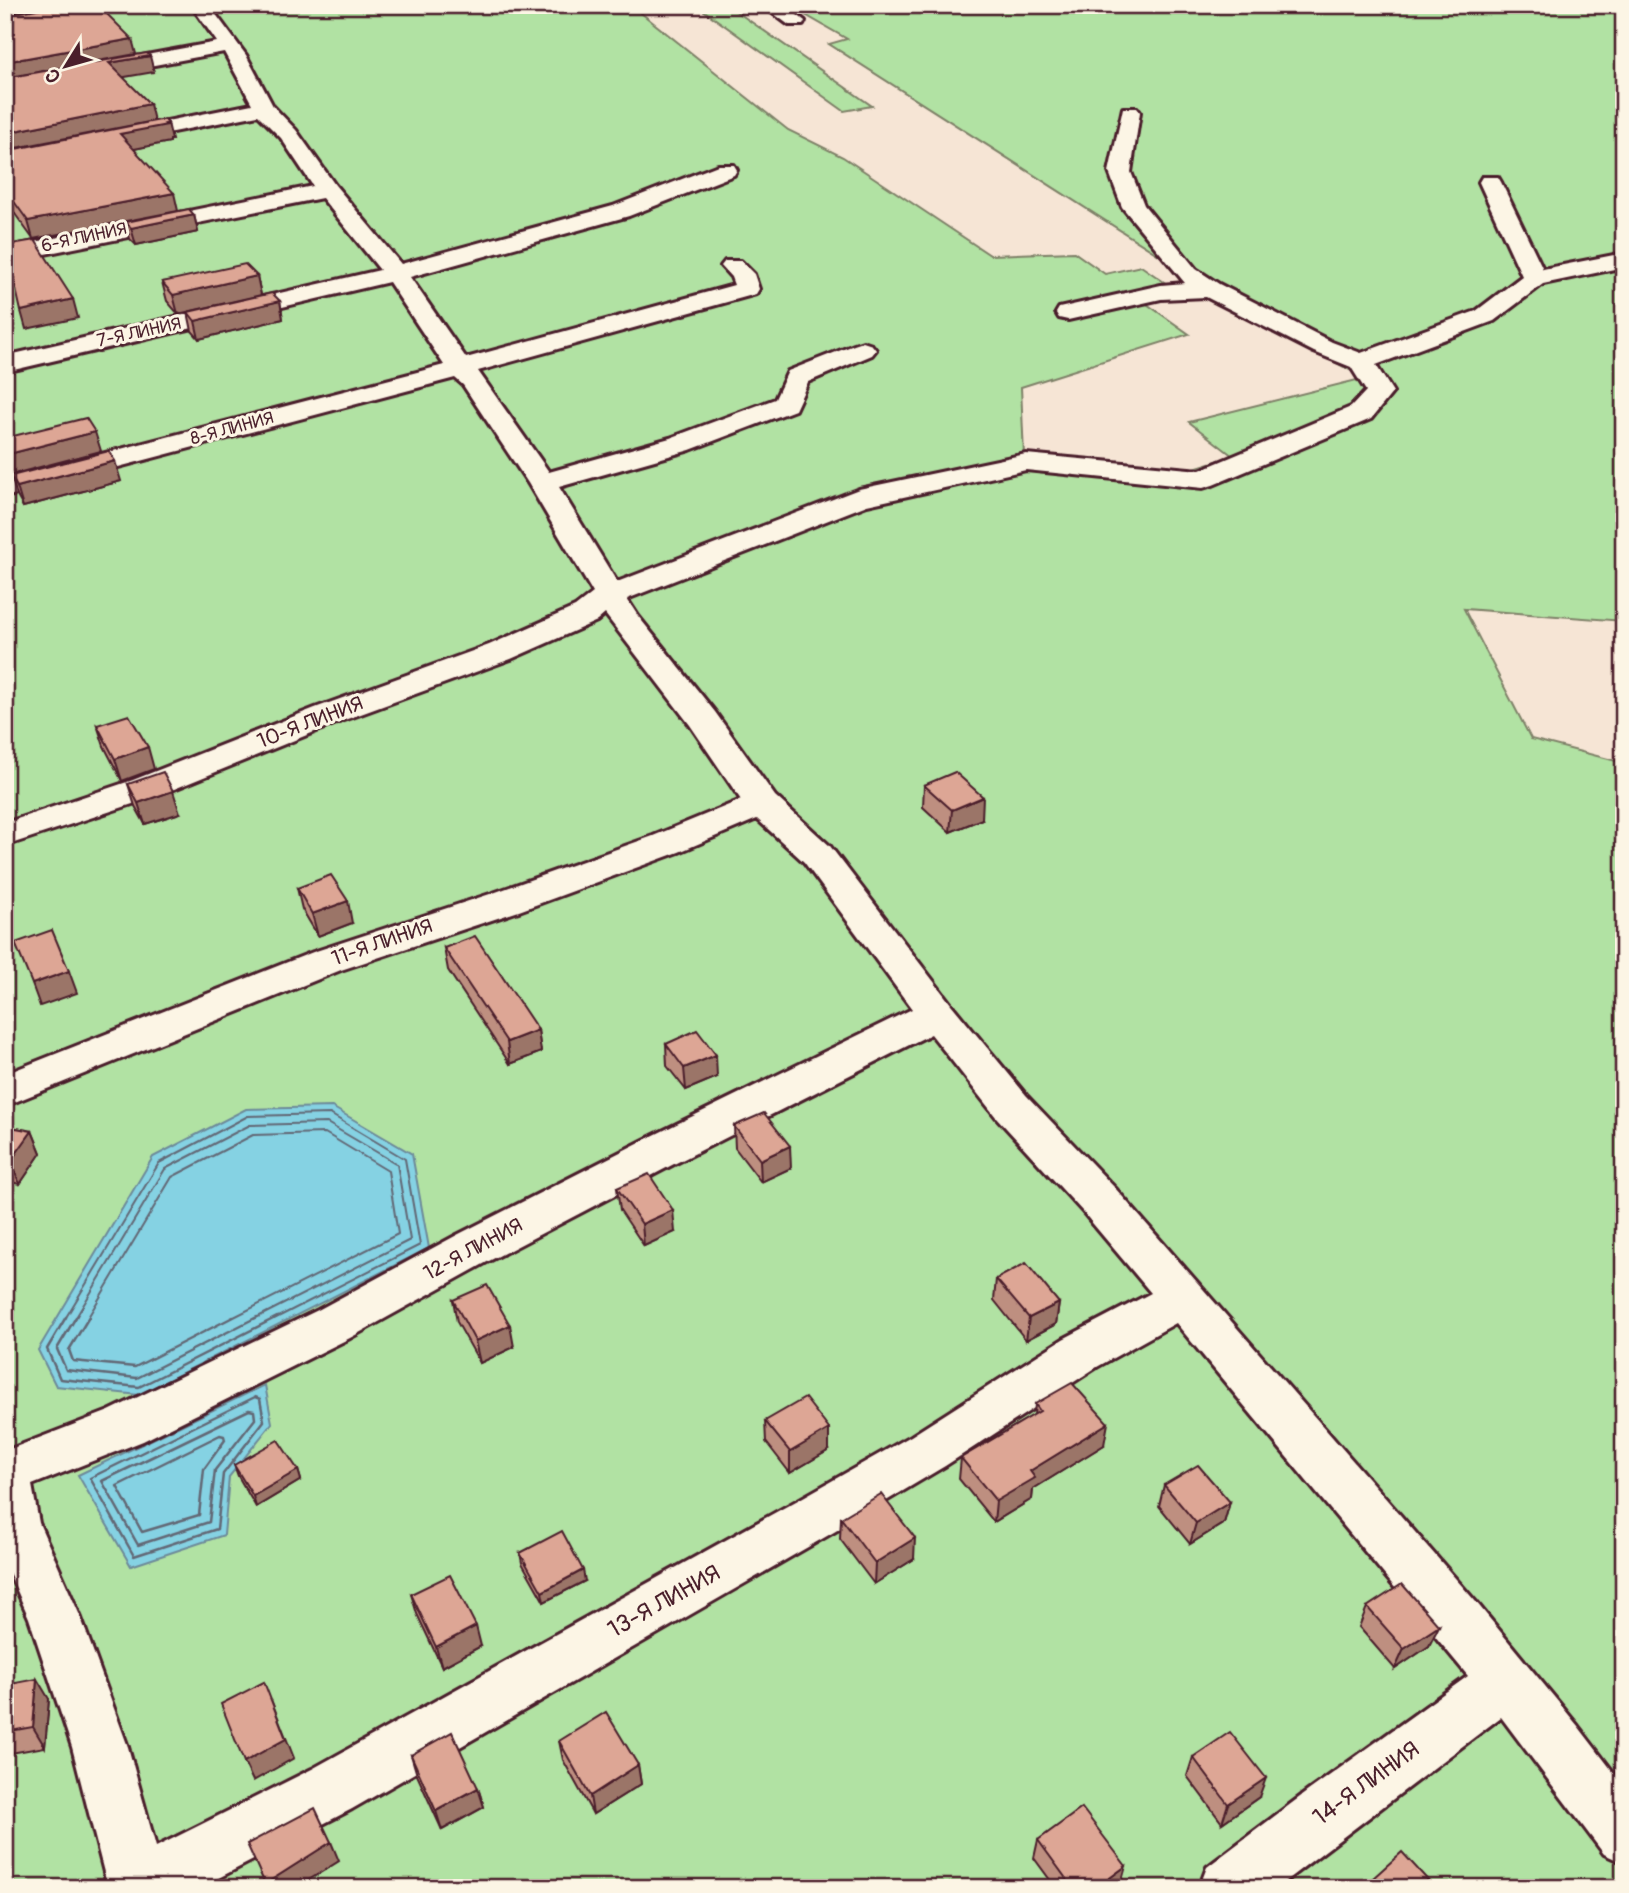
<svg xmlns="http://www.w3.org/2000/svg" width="1629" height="1893" font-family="Pangolin,sans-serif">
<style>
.green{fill:#b1e2a3;stroke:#7e8067;stroke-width:2}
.water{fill:#85d2e3;stroke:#6d8a99;stroke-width:2}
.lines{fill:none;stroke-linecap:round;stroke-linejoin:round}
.shore-far1{stroke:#626775;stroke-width:2}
.shore{stroke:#626775;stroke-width:2.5}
.minor-casing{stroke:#4a1f2b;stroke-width:6}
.minor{fill:#fcf5e5;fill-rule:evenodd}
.wall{fill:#be8f80;stroke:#4a1f2b;stroke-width:2}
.shaded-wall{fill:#9b7468;stroke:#4a1f2b;stroke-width:2}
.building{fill:#dda695;stroke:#4a1f2b;stroke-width:2}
.labels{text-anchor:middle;stroke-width:6;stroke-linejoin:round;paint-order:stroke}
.far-street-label{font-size:18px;fill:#4a1f2b;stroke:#fcf5e5}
.street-label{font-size:21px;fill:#4a1f2b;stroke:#fcf5e5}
.near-street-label{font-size:24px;fill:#4a1f2b;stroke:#fcf5e5}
</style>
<rect width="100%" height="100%" fill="#f6e5d5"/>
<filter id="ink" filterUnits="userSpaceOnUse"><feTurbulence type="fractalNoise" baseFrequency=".0143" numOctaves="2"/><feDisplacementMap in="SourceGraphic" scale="14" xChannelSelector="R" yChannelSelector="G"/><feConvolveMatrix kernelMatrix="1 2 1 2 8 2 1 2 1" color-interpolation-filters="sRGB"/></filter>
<g filter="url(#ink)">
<g class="green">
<path d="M5 5H631L788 130 843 157 990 255 1074 252 1105 274 1141 266 1180 293 1144 302 1189 334 1021 387 1024 456 1181 472 1233 456 1189 422 1365 378 1208 295 1176 266 829 44 847 39 788 5H1624V621L1464 609 1531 739 1624 763V1888H5Z"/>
<path d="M696 5H727L872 106 844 111Z"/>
</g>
<g class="water">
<path d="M332 1107 412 1154 429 1248 139 1395 56 1386 38 1350 153 1157 246 1109Z"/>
<path d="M265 1385 272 1423 229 1477 224 1535 131 1566 78 1475Z"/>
</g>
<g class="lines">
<g class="shore-far1">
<path d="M65 1319 159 1163 248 1116 330 1114 405 1159 420 1245 274 1319"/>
<path d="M75 1319 165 1169 250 1125 327 1123 397 1164 410 1240 254 1319"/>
<path d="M87 1319 172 1177 253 1135 325 1133 388 1171 398 1234 230 1319"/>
</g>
<g class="shore">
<path d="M66 1317 47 1349 60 1379 139 1387 277 1317"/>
<path d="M76 1317 57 1349 66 1370 137 1378 257 1317"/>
<path d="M89 1317 69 1350 73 1361 135 1367 233 1317"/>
<path d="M255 1397 260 1399 264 1421 223 1474 217 1529 134 1556 90 1478Z"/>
<path d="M249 1410 254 1411 255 1419 215 1470 209 1522 138 1545 102 1481Z"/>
<path d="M220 1435 224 1436 225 1440 204 1469 199 1515 142 1532 117 1486Z"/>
</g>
<g class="minor-casing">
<g id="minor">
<path d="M72 5H115L106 10 5 28V16Z"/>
<path d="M191 5H209L246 55 273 106 296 130 335 185 401 264 613 206 718 165H734L737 170 734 175 629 216 410 277 466 358 734 285 731 277 721 266 725 261H741L754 274 759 289 756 294 478 371 549 472 670 438 775 399 788 371 854 345 863 342 872 345 876 350 872 355 808 382 795 410 690 450 559 487 617 582 859 489 1026 454 1200 470 1351 407 1366 391 1351 367 1314 352 1206 297 1161 299 1068 320 1059 318 1056 313 1059 308 1161 285 1185 283 1122 207 1109 172 1123 108H1137L1140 112 1131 172 1144 205 1196 269 1219 284 1332 342 1361 353 1476 311 1522 276 1479 182 1482 177H1498L1501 182 1543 269 1624 253V267L1543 284 1494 321 1376 365 1393 392 1371 419 1213 485 1203 488 1026 470 867 505 627 599 638 616 715 712 775 796 830 846 951 1004 1026 1095 1115 1188 1476 1602 1578 1726 1624 1786V1863L1604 1854 1501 1717 1276 1888H1199L1207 1867 1308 1791 1468 1676 1176 1323 1097 1367 945 1466 834 1532 352 1809 199 1888H108L72 1747 29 1618 5 1563V1451L109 1411 318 1310 457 1235 644 1140 912 1009 804 862 757 819 679 852 519 911 341 970 5 1106V1074L313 952 493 893 653 836 741 800 690 725 605 614 597 621 511 659 339 722 157 796 5 846V823L133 780 315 708 489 645 575 607 593 593 528 483 463 385 455 378 5 497V479L444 365 389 282 5 372V356L380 270 322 198 5 262V248L313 186 281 138 258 115 117 143 110 141 106 137 110 133 117 131 252 104 224 52 5 93V81L217 42ZM931 1034 996 1117 1083 1212 1151 1293 1063 1339 911 1436 798 1500 312 1769 156 1847 128 1747 81 1618 39 1523 32 1485 143 1441 350 1338 489 1261 674 1164Z"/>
<path d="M762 5H784L805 21 803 25H789Z"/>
</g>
</g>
<use href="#minor" class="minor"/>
</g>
<g class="wall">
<path d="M170 140V142L133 149 178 211 33 239 5 200V151L172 140Z"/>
<path d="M194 215 198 232 136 245 130 239 126 222Z"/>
<path d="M257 276 261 295 178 314 167 301 162 282Z"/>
<path d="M280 301 283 319 199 339 192 331 188 312Z"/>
<path d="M11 476 121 481 23 507 17 496Z"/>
<path d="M97 725 154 769 122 781 104 746Z"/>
<path d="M128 784 180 813 145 824 135 806Z"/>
<path d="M924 785 982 819 950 832 923 807Z"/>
<path d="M297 888 352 923 318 936 302 909Z"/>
<path d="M444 948 538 1030 541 1052 510 1064 448 970Z"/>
<path d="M666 1044 717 1077 686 1090 667 1066Z"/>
<path d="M5 1126 32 1131 41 1153 20 1184 5 1181Z"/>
<path d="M734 1126 791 1168 761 1182 735 1148Z"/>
<path d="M617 1188 675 1232 644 1246 620 1210Z"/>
<path d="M996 1279 1059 1303 1056 1324 1026 1340 994 1300Z"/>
<path d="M453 1300 514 1347 480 1363 457 1322Z"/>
<path d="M1035 1404 1104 1445 1033 1489 1032 1499 994 1522 959 1479 961 1458 1034 1415Z"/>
<path d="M765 1421 829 1450 790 1473 766 1442Z"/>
<path d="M234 1465 298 1470 301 1480 256 1507 238 1476Z"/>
<path d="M1164 1485 1230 1502 1224 1523 1190 1544 1159 1506Z"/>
<path d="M841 1518 914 1559 874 1584 840 1539Z"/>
<path d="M520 1553 585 1581 544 1602 522 1563Z"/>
<path d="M411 1594 481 1646 442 1667 417 1614Z"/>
<path d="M1367 1607 1429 1646 1395 1669 1359 1627Z"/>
<path d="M5 1685 49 1699 45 1747 5 1754Z"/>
<path d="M559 1741 638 1765 641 1784 593 1814 563 1760Z"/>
<path d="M411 1755 478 1788 484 1807 442 1830 417 1775Z"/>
<path d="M1193 1757 1259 1797 1222 1823 1187 1776Z"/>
<path d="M1038 1840 1121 1884 1116 1888H1056L1034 1858Z"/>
</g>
<g class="shaded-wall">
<path d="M132 39 136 54 5 78V62Z"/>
<path d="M150 56 154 72 113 79 109 63Z"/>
<path d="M150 104 154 121 5 150V133Z"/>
<path d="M168 123 172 140H170V142L124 151 120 134Z"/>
<path d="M174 193 178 211 33 239 28 221Z"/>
<path d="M194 215 198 232 136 245 131 228Z"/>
<path d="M257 276 261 295 178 314 173 295Z"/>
<path d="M73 299 78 318 26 329 21 311Z"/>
<path d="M280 301 283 319 199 339 195 321Z"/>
<path d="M95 432 101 451 6 476 5 455Z"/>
<path d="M115 461 121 481 23 507 17 487Z"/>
<path d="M148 747 154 769 122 781 115 759Z"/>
<path d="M173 791 180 813 145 824 138 803Z"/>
<path d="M983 797 982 819 950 832 952 810Z"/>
<path d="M348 901 352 923 318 936 312 914Z"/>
<path d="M69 971 77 993 40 1006 32 984Z"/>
<path d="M538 1030 541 1052 510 1064 507 1042Z"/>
<path d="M716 1055 717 1077 686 1090 684 1068Z"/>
<path d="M32 1131 41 1153 20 1184 10 1162Z"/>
<path d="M790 1146 791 1168 761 1182 760 1160Z"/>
<path d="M673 1210 675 1232 644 1246 642 1224Z"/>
<path d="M1059 1303 1056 1324 1026 1340 1029 1318Z"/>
<path d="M510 1325 514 1347 480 1363 475 1341Z"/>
<path d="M1108 1423 1104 1445 1033 1489 1032 1499 994 1522 996 1501 1030 1471Z"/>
<path d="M829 1429V1450L790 1473V1452Z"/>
<path d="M298 1470 301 1480 256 1507 253 1496Z"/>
<path d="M1230 1502 1224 1523 1190 1544 1196 1523Z"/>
<path d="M915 1538 914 1559 874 1584 875 1563Z"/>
<path d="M583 1570 585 1581 544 1602 542 1592Z"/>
<path d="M476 1626 481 1646 442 1667 436 1647Z"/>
<path d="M1439 1626 1429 1646 1395 1669 1404 1649Z"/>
<path d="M37 1679 49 1699 45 1747 33 1727Z"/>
<path d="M272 1702 294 1758 253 1781 244 1762Z"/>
<path d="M638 1765 641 1784 593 1814 590 1796Z"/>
<path d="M1266 1778 1259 1797 1222 1823 1228 1804Z"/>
<path d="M478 1788 484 1807 442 1830 436 1811Z"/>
<path d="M331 1842 339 1861 296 1888H267L265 1884Z"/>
<path d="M1126 1866 1121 1884 1116 1888H1096Z"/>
</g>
<g class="building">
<path d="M58 5H98L132 39 5 62V15Z"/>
<path d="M147 53 150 56 109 63 150 104 5 133V78Z"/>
<path d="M165 119 168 123 165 124 167 125 120 134 174 193 28 221 5 189V151Z"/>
<path d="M189 209 194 215 131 228 126 222Z"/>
<path d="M35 240 73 299 21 311 6 245Z"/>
<path d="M245 264 257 276 173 295 162 282Z"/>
<path d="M272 293 280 301 195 321 188 312Z"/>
<path d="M86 418 95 432 5 455V438Z"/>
<path d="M109 451 115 461 17 487 11 476Z"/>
<path d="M129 715 148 747 115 759 97 725Z"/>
<path d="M163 772 173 791 138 803 128 784Z"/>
<path d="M955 772 983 797 952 810 924 785Z"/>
<path d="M331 875 348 901 312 914 297 888Z"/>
<path d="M52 930 69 971 32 984 15 943Z"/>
<path d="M475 936 538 1030 507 1042 444 948Z"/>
<path d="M697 1030 716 1055 684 1068 666 1044Z"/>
<path d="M764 1113 790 1146 760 1160 734 1126Z"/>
<path d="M5 1126 32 1131 10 1162 5 1161Z"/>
<path d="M649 1174 673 1210 642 1224 617 1188Z"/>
<path d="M1026 1263 1059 1303 1029 1318 996 1279Z"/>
<path d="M487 1285 510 1325 475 1341 453 1300Z"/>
<path d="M1072 1383 1108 1423 1030 1471 1035 1478 996 1501 961 1458 1040 1411 1035 1404Z"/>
<path d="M805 1398 829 1429 790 1452 765 1421Z"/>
<path d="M278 1440 298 1470 253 1496 234 1465Z"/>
<path d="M1198 1465 1230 1502 1196 1523 1164 1485Z"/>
<path d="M881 1494 915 1538 875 1563 841 1518Z"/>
<path d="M562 1531 583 1570 542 1592 520 1553Z"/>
<path d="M450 1575 476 1626 436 1647 411 1594Z"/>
<path d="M1402 1584 1439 1626 1404 1649 1367 1607Z"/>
<path d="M37 1679 33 1727 5 1732V1685Z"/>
<path d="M264 1682 286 1739 244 1762 221 1704Z"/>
<path d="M606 1712 638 1765 590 1796 559 1741Z"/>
<path d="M452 1732 478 1788 436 1811 411 1755Z"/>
<path d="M1230 1732 1266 1778 1228 1804 1193 1757Z"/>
<path d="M315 1808 331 1842 265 1884 247 1844Z"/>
<path d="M1082 1808 1126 1866 1096 1888H1073L1038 1840Z"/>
<path d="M1402 1852 1435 1888H1364L1363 1887Z"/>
</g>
</g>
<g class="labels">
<g class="far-street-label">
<text transform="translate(84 237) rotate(-12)" y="6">6-Я ЛИНИЯ</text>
<text transform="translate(139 332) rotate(-12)" y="6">7-Я ЛИНИЯ</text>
<text transform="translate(232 428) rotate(-15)" y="6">8-Я ЛИНИЯ</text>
</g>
<g class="street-label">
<text transform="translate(310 722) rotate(-21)" y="7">10-Я ЛИНИЯ</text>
<text transform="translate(382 942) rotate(-19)" y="7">11-Я ЛИНИЯ</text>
<text transform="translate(473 1249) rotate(-28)" y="7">12-Я ЛИНИЯ</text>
</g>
<g class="near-street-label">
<text transform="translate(664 1601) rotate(-29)" y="8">13-Я ЛИНИЯ</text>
<text transform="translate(1366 1783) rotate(-36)" y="8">14-Я ЛИНИЯ</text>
</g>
</g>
<rect width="1629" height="1893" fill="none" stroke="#fcf5e5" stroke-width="28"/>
<rect x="14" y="14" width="1601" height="1865" fill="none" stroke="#4a1f2b" stroke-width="2.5" filter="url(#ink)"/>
<g transform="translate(66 66) rotate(233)" stroke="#fcf5e5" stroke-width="5" paint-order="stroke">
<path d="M0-5L12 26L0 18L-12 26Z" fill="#4a1f2b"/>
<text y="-10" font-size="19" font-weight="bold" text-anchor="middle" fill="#4a1f2b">С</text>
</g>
</svg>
